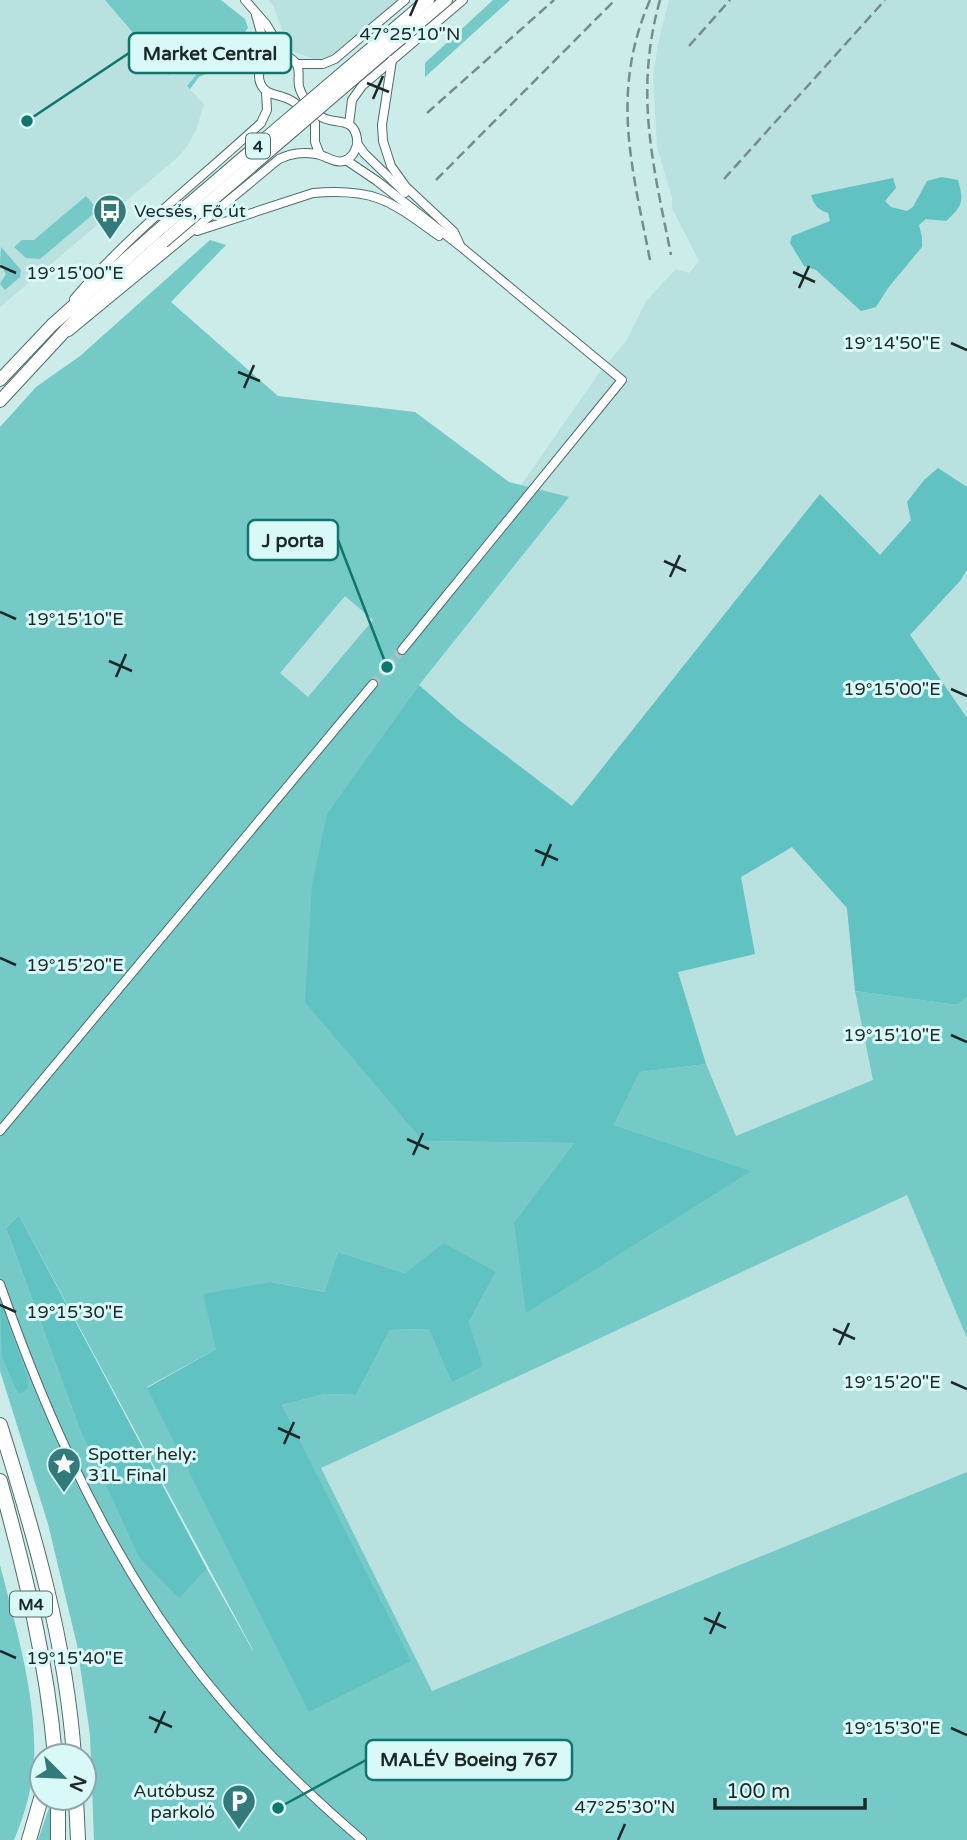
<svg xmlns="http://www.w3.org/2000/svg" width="967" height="1840" font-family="'Varela Round',sans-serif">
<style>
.built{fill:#b8e1e0}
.green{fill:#75c9c7;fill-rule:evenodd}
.forest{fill:#61c3c1}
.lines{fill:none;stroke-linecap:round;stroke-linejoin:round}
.minor-tunnel{stroke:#a9c5c3;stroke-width:8;stroke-dasharray:8 4;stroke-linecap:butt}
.minor-casing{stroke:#4f6c6b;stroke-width:10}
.primary-casing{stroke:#4f6c6b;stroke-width:14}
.trunk-casing{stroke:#4f6c6b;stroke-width:16}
.minor{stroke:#fff;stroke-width:8}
.primary{stroke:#fff;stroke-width:12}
.trunk{stroke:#fff;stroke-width:14}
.rail{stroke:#778d8c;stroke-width:2.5;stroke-dasharray:10 5;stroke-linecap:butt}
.primary-bridge-casing{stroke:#4f6c6b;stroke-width:14;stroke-linecap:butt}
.primary-bridge{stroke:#fff;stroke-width:12}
.ticks{fill:none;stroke:#1d2928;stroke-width:2.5}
.labels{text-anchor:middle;stroke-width:6;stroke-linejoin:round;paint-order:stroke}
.shield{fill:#d9f9f8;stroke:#556766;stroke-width:2}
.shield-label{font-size:16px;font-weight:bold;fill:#1d2928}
.poi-label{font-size:18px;fill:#1d2928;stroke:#d9f9f8;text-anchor:start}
.ticks-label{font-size:18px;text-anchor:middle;fill:#1d2928;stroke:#d9f9f8;stroke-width:6;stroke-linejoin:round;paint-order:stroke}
.leader{fill:none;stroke:#0f766e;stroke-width:2.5}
.callout-dot{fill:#0f766e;stroke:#d9f9f8;stroke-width:2.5}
.callout{fill:#d9f9f8;stroke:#0f766e;stroke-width:2.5}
.callout-label{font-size:19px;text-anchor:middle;font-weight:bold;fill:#1d2928}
</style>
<rect width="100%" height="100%" fill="#ccecea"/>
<g class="built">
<path d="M0 0H105L168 75 187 63 196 75 187 86 204 104 196 130 188 145 178 157 0 307Z"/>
<path d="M268 0H398L328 58 314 59 290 50 273 5Z"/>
<path d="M669 0H967V1840L289 1718 123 698 494 524 599 373 627 340 646 301 676 269 689 273 699 261 672 208V198L657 147 653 76 658 44Z"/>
</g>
<g class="green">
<path d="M105 0H221L245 19 248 28 229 53 224 66 199 77 190 89 187 86 196 75 188 64 169 75Z"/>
<path d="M493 0H510L425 77V63Z"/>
<path d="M86 196 98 210 40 259 26 258 14 247 22 240H34Z"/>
<path d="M210 240 226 245 171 302 278 396 415 412 509 482 569 497 419 685 328 814 423 1141 574 1143 514 1222 750 1171 614 1125 640 1072 706 1064 736 1136 873 1080 855 991 957 1005 967 997V1338L907 1195 321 1468 432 1691 967 1472V1840H94L90 1735 77 1645 48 1524 0 1371V427L36 387 80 356ZM345 596 373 620 308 697 280 673ZM19 1215 253 1650V1651L207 1569 179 1597 77 1422 6 1228ZM338 1252 405 1273 496 1272 469 1322 483 1367 429 1329 390 1330 356 1395 325 1394 282 1405 410 1661 310 1711 147 1387 216 1349 271 1282 326 1292Z"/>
<path d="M1 247 21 270 20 277 5 290 0 284 6 274 0 263Z"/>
<path d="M0 1565C16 1627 40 1708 33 1772 30 1796 23 1819 14 1840H0Z"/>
<path d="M50 1805V1840H38Z"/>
</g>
<g class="forest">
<path d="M942 177 958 180C964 201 963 206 946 221L926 219 919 225 922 237V247L888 288 876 307 861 311 816 270 804 266 790 243 792 236 830 221 828 213C818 210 814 205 811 195L893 178 896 188 885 201 891 207 907 211 913 207 927 181Z"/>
<path d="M938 468 967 487V570L960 581 910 635 967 718V997L957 1005 855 991 847 908 792 847 741 877 755 954 678 972 706 1064 640 1072 614 1125 751 1171 526 1313 514 1222 574 1143 423 1141 305 1002 312 885 327 814 419 685 459 720 572 806 820 494 880 555 911 520 907 502 924 480Z"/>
<path d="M19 1215 207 1569 179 1598 139 1557 77 1422 6 1228Z"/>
<path d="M444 1243 496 1272 469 1322 483 1366 452 1382 429 1329 390 1330 356 1395 325 1394 282 1405 411 1661 309 1712 147 1388 216 1349 203 1294 271 1282 325 1292 338 1252 405 1273Z"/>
<path d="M0 1299 28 1380V1387L24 1392 19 1393 16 1389 2 1357Z"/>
</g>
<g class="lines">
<path class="minor-tunnel" d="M373 684 402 650"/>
<g class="minor-casing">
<g id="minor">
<path d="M245 0 266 24 285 55"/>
<path d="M256 15 264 43V62"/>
<path d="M392 60 382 125 383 141 391 166 406 187 454 232 460 245"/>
<path d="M297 64H323L335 59 405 0"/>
<path d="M349 124 352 100 362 86 463 0"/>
<path d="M357 143 364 153 405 193"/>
<path d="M346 160 377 181 460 246 622 380 402 650"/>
<path d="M197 231 313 193C376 188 390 201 439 236"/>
<path d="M74 299C129 234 198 181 261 123L267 110 266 91"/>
<path d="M69 332 279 159C292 153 302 152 316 154 329 156 341 170 353 154 356 149 358 144 357 139 354 115 333 126 320 116 312 110 301 96 299 86 297 75 303 66 290 58 271 45 249 72 264 89 269 95 276 94 283 97 297 101 306 113 315 123V142L320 155"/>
<path d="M0 1131 373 684"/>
<path d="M0 1284C41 1401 90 1513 159 1617 214 1700 286 1775 362 1840"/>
</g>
</g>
<g class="primary-casing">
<g id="primary">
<path d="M360 58 428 0"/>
<path d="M367 67 446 0"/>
<path d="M0 380 52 325 155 233"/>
<path d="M0 401 76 319 163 242"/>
</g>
</g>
<g class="trunk-casing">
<g id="trunk">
<path d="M0 1425C34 1533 66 1642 74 1756"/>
<path d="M0 1481C25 1571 47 1663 55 1756"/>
<path d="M58 1798V1840"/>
<path d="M76 1798 78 1840"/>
<path d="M29 1840 42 1795"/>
</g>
</g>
<use href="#minor" class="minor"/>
<use href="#primary" class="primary"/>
<use href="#trunk" class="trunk"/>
<g class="rail">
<path d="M650 0C610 92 632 167 650 260"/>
<path d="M660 0C634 93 653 164 671 255"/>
<path d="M689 46 730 0"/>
<path d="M427 113 554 0"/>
<path d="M724 179 885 0"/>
<path d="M436 180 615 0"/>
</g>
<g class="primary-bridge-casing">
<g id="primary-bridge">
<path d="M155 233 360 58"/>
<path d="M163 242 367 67"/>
</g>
</g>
<use href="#primary-bridge" class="primary-bridge"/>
</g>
<path class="ticks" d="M410 16 417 0M367 83 389 92M373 99 383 76M0 266 16 273M793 272 815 282M799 288 809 266M951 343 967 350M238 372 260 381M244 388 254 365M664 561 686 571M670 577 680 555M0 612 16 619M109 661 132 671M116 677 126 654M951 689 967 696M535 850 558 860M542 866 551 844M0 958 16 965M951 1035 967 1042M407 1139 429 1149M413 1155 423 1133M0 1305 16 1312M833 1329 855 1339M839 1345 849 1323M951 1382 967 1389M278 1428 300 1438M284 1444 294 1422M704 1618 726 1628M710 1634 720 1612M0 1651 16 1658M149 1717 172 1727M951 1728 967 1735M155 1733 165 1711M618 1840 625 1824"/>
<defs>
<g id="bus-pin" transform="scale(1.75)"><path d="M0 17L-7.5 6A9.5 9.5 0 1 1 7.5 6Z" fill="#327b7a" stroke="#d9f9f8"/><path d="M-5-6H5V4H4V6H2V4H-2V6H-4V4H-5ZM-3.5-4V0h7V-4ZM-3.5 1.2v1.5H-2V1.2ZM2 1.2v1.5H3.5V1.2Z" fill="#fff"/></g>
<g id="sight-pin" transform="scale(1.75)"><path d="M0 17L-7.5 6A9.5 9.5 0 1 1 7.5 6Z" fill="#327b7a" stroke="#d9f9f8"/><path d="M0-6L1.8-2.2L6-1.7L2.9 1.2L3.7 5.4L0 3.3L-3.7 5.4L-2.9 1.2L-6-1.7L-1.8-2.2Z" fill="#fff"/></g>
<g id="parking-pin" transform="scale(1.75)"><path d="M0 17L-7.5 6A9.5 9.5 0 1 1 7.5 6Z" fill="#327b7a" stroke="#d9f9f8"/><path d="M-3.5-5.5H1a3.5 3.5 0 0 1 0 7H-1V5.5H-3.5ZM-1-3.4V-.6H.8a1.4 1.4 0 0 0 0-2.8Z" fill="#fff"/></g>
</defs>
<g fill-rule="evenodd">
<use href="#bus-pin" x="110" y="211"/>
<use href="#sight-pin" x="64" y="1464"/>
<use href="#parking-pin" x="239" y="1801"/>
</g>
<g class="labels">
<g class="shield">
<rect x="246" y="133.5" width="24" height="25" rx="5"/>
<rect x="10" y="1591.5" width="42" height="25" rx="5"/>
</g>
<g class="shield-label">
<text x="258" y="152">4</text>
<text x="31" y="1610">M4</text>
</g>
<g class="poi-label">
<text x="134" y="217">Vecsés, Fő út</text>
<text x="88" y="1460">Spotter hely:<tspan x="88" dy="21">31L Final</tspan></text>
<text x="215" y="1797" text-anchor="end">Autóbusz<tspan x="215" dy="21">parkoló</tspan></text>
</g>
</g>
<g class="ticks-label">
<text x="410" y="40">47°25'10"N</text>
<text x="75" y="279">19°15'00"E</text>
<text x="892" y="349">19°14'50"E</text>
<text x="75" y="625">19°15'10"E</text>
<text x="892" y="695">19°15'00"E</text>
<text x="75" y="971">19°15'20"E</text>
<text x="892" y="1041">19°15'10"E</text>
<text x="75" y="1318">19°15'30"E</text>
<text x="892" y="1388">19°15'20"E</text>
<text x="75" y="1664">19°15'40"E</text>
<text x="892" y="1734">19°15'30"E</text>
<text x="625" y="1813">47°25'30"N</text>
</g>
<path class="leader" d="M27 121L129 53M387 667L338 540M278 1808L366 1760"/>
<g class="callout-dot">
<circle cx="27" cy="121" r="7"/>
<circle cx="387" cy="667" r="7"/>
<circle cx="278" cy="1808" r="7"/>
</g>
<g class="callout">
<rect x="129" y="33" width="162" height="40" rx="7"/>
<rect x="248" y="520" width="90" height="40" rx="7"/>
<rect x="366" y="1740" width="206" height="40" rx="7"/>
</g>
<g class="callout-label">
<text x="210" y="60">Market Central</text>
<text x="293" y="547">J porta</text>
<text x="469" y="1766">MALÉV Boeing 767</text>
</g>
<g transform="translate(63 1777) rotate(114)"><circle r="33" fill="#d9f9f8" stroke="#8ea6a5" stroke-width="2"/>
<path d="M0-5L12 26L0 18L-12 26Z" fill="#327b7a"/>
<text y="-10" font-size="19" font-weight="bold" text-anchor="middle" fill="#1d2928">N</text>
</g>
<path d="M715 1798v10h150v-10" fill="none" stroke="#1d2928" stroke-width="3.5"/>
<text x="726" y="1798" font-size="21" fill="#1d2928" stroke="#d9f9f8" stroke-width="5" paint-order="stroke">100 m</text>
</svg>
